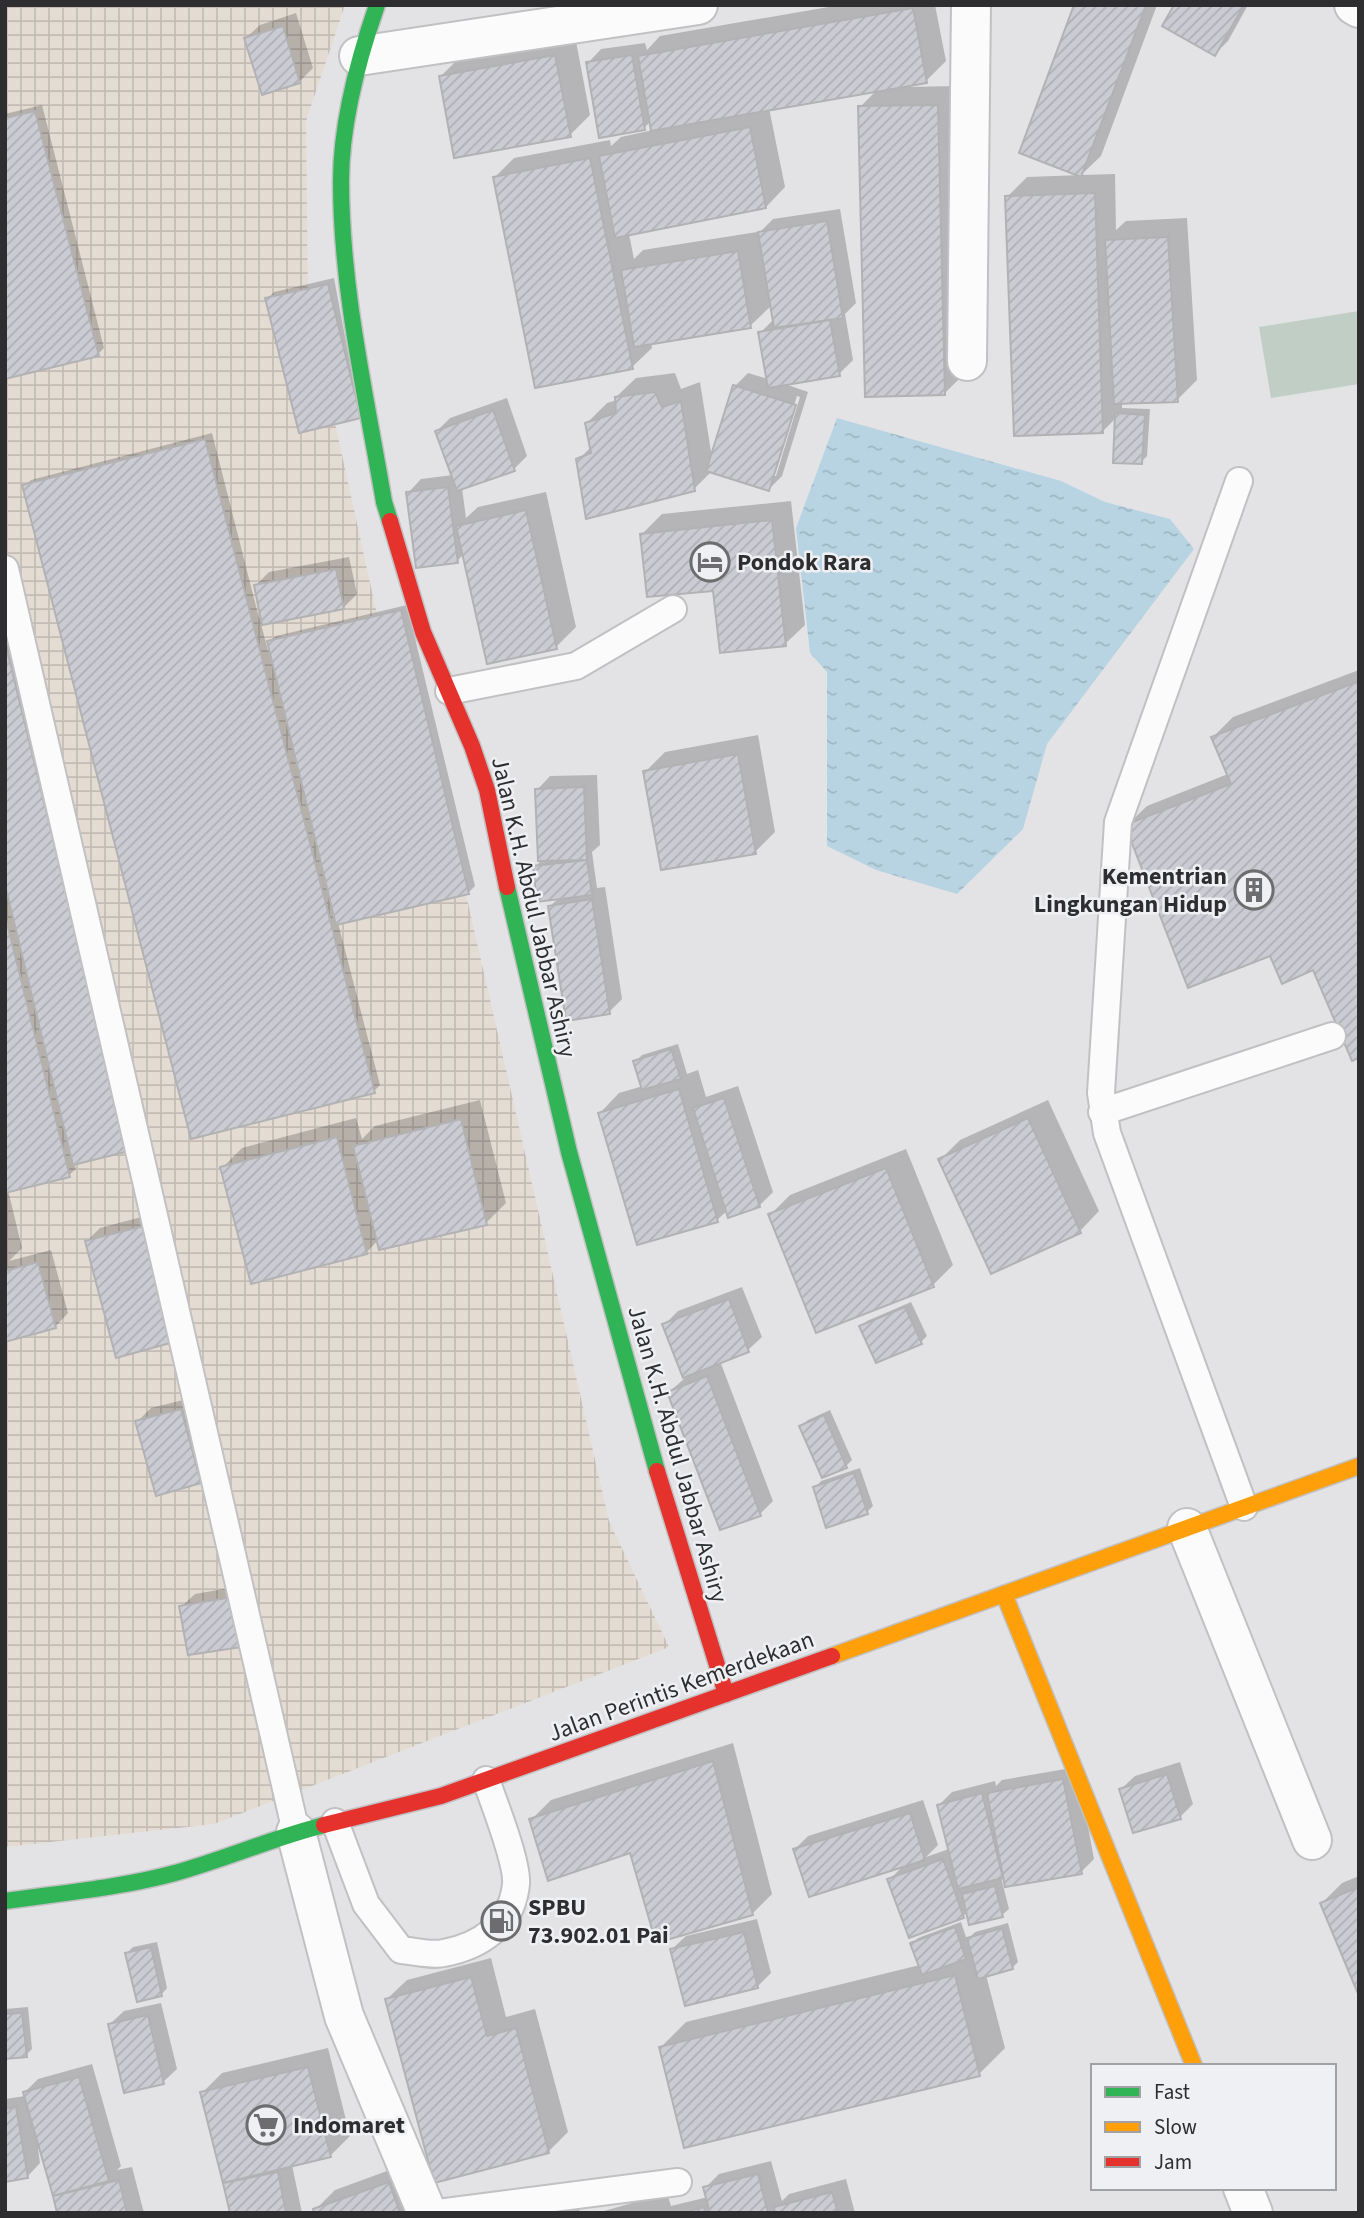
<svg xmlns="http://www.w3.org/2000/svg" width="1364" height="2218" font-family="'Source Sans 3',sans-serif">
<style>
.industrial{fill:url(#industrial-grid)}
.garden{fill:#c1cec6}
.water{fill:url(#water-ripples)}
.shadow{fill:#0003;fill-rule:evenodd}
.building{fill:url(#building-hatch);stroke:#b2b2b4;stroke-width:2}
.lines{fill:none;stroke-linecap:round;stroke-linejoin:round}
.lane-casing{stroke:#c1c1c3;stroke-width:30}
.street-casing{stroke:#c1c1c3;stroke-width:42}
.fast-casing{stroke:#c1c1c3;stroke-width:19}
.slow-casing{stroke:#c1c1c3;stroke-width:19}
.jam-casing{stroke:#c1c1c3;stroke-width:19}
.lane{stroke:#fbfbfb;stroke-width:26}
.street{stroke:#fbfbfb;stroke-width:38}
.fast{stroke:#30b455;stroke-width:16}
.slow{stroke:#ff9f0a;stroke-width:16}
.jam{stroke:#e5322d;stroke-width:16}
.labels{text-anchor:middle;stroke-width:5;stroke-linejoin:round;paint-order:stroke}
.poi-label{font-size:24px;font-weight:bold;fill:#2e2e30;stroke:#eff0f3;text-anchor:start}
.street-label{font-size:24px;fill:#2e2e30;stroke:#eff0f3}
</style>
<defs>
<pattern id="industrial-grid" width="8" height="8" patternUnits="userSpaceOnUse" patternTransform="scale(1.75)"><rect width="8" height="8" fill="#e4dcd3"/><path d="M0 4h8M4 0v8" fill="none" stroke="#c4bdb5"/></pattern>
<pattern id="water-ripples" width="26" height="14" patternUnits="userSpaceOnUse" patternTransform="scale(1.75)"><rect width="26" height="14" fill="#b8d4e3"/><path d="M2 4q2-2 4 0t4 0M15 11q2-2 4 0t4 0" fill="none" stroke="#9eb6c3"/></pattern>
<pattern id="building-hatch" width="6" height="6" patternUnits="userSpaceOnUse" patternTransform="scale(1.75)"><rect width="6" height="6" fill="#cbcbd3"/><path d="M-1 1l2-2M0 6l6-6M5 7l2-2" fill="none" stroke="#afafb5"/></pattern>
</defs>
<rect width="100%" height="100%" fill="#e3e3e5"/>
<path class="industrial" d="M5 5H345L306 121 308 300 405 742 444 798 609 1521 669 1647 214 1824 5 1847Z"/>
<path class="garden" d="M1359 311V384L1271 398 1259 327Z"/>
<path class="water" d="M837 418 1061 481 1105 502 1170 519 1194 549 1047 744 1023 829 957 894 876 870 827 846V672L810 653 796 528Z"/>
<g class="shadow">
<path d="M840 5H935L946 61 926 81 906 85V87L957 86 964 374 944 394 860 107 877 90 769 108 785 187 766 207 629 234 634 259 643 250 757 232 758 234 773 219 840 209 856 303 845 314 853 360 839 374 782 383 808 392 782 476 769 489 712 471 694 489 578 460 591 447 587 423 607 403 617 400 616 397 636 378 675 373 681 389 700 382 712 458 735 386 748 373 768 379 760 333 774 319 772 305 750 326 651 342 652 348 632 367 494 178 514 158 610 140 611 146 621 137 653 130 651 121 644 128 588 63 601 49 645 43 647 50 660 36ZM797 396 800 397 776 476H772Z"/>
<path d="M1076 5H1157L1101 156 1081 175 1115 174 1116 230 1126 221 1187 218 1197 380 1177 400 1122 402V408L1150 409 1147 456 1141 462 1117 417 1103 431 1007 197 1027 177 1081 175Z"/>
<path d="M1176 5H1248L1228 41 1215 54Z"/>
<path d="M296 13 313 68 299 82 246 38 260 25Z"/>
<path d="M575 36 590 115 570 135 441 76 461 56Z"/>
<path d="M42 105 104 348 98 354 5 378V114Z"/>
<path d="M334 278 360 417 267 299 274 292Z"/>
<path d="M507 398 527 456 514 469 462 488 466 518 478 507 546 492 576 627 556 647 464 554 457 561 408 493 421 479 453 475 437 431 450 418Z"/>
<path d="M212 433 259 618 262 617 256 585 269 572 349 557 357 594 343 608 261 624 268 651H271L269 642 276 636 407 605 475 886 469 892 338 923 380 1085 374 1091 24 486 31 480Z"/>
<path d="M791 501 805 625 785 644 642 534 662 514Z"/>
<path d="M5 612 135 1143 74 1163 76 1169 69 1175 8 1190 22 1248 9 1261 51 1250 68 1313 55 1327 5 1340Z"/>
<path d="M1359 670V1056L1314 968 1271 953 1127 825 1147 806 1228 774 1213 737 1233 717Z"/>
<path d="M758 735 775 832 755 852 645 772 665 752Z"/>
<path d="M597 775 600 845 592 852 597 888 605 887 622 999 609 1012 550 906 559 898 534 867 540 862 537 790 550 776Z"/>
<path d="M678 1044 687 1074 698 1070 706 1097 738 1086 773 1192 759 1206 728 1210 717 1220 600 1113 619 1093 643 1086 635 1062 642 1055Z"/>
<path d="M480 1100 506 1203 486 1223 378 1240 367 1252 252 1282 222 1168 242 1148 356 1118 362 1139 375 1126Z"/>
<path d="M1048 1100 1099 1211 1080 1231 940 1160 960 1140Z"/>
<path d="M906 1149 953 1265 933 1285 770 1215 790 1195Z"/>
<path d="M164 1211 194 1325 181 1339 86 1242 100 1228Z"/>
<path d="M742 1287 762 1337 748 1350 720 1361 773 1501 760 1514 669 1392 685 1378 664 1325 678 1311Z"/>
<path d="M911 1302 927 1336 921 1342 861 1327 867 1321Z"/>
<path d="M195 1397 214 1468 200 1482 137 1422 151 1408Z"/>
<path d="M830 1410 852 1460 846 1466 801 1426 808 1420Z"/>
<path d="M860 1468 873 1506 867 1512 815 1488 821 1481Z"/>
<path d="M246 1585 255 1632 181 1607 195 1594Z"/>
<path d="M733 1743 772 1894 752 1914 632 1851 531 1820 551 1800Z"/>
<path d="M1180 1762 1193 1804 1180 1817 1121 1789 1135 1776Z"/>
<path d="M1077 1767 1094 1859 1081 1872 1001 1877 1009 1909 1002 1915 968 1912 963 1916 890 1879 903 1866 795 1849 808 1836 923 1800 938 1845 926 1857 949 1849 939 1805 952 1792 995 1781 996 1786 1002 1780Z"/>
<path d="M1359 1876V1992L1322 1903 1342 1883Z"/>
<path d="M757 1919 771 1973 757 1987 672 1949 686 1936Z"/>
<path d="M961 1922 967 1940 975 1932 1008 1923 1018 1962 1012 1968 986 1975 1005 2048 979 2074 660 2048 686 2022 920 1965 912 1944 918 1938Z"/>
<path d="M157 1942 167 1988 161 1995 127 1953 133 1947Z"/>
<path d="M491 1958 506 2017 535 2009 568 2132 548 2152 387 1999 407 1980Z"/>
<path d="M161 2003 177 2069 163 2082 110 2024 124 2011Z"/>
<path d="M28 2007 32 2049 26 2055 5 2057V2009Z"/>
<path d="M328 2048 350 2136 330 2156 292 2165 302 2213H231L202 2093 222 2073Z"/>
<path d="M92 2064 121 2166 117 2170 132 2167 144 2213H58L40 2149H38L40 2163 27 2177 5 2180V2099L25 2096 24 2093 38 2079Z"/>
<path d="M771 2161 782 2201 789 2194 846 2179 855 2213H597L667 2193 671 2206 708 2197 705 2188 719 2174Z"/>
<path d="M409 2163 426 2213H316L315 2210 335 2190Z"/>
<path d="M571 2185 580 2213H487Z"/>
</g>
<g class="building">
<path d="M1074 5H1146L1081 177 1019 153Z"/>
<path d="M1174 5H1244L1215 56 1162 26Z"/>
<path d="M913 8 927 83 651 131 638 56Z"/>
<path d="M283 26 300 83 262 95 244 38Z"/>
<path d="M555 55 571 137 454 158 439 76Z"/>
<path d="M632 55 645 130 599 138 586 62Z"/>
<path d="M938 105 945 395 865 397 858 106Z"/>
<path d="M35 111 99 356 5 379V118Z"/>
<path d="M750 127 766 208 615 238 599 156Z"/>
<path d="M590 158 633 369 535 388 493 177Z"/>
<path d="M1095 193 1103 433 1014 436 1005 196Z"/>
<path d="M827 221 843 318 774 328 758 232Z"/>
<path d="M1168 237 1178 402 1114 404 1105 240Z"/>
<path d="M738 251 751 328 634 347 621 270Z"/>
<path d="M328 284 361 418 299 433 265 298Z"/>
<path d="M830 320 840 376 768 388 758 332Z"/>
<path d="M733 385 796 405 769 491 706 471Z"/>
<path d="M655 392 662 407 681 401 695 491 586 519 576 459 591 453 585 423 616 413 615 397Z"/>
<path d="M493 410 515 471 457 491 435 431Z"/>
<path d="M1115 413 1145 415 1142 464 1113 463Z"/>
<path d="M205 439 375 1093 191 1139 22 485Z"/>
<path d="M448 487 458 563 416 568 406 492Z"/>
<path d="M526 510 557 649 487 664 456 526Z"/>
<path d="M772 520 786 646 720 653 713 591 647 597 640 534Z"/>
<path d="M336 569 344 609 262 625 254 585Z"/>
<path d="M401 610 469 894 336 925 267 641Z"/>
<path d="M5 642 129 1151 73 1165 5 885Z"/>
<path d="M1357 682 1359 689V1058L1352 1061 1313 970 1282 984 1270 956 1188 988 1125 825 1231 784 1211 737Z"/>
<path d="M738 754 756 854 661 870 643 771Z"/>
<path d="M584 787 587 860 538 861 535 789Z"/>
<path d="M587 860 592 895 537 902 533 866Z"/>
<path d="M592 899 610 1014 566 1021 548 906Z"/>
<path d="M5 915 70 1177 5 1193Z"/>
<path d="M671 1049 681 1079 642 1090 633 1061Z"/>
<path d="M679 1089 718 1222 637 1245 598 1113Z"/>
<path d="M724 1098 760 1207 728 1218 693 1108Z"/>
<path d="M1028 1118 1081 1233 991 1274 938 1159Z"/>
<path d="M461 1119 487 1225 379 1250 353 1146Z"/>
<path d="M337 1137 367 1254 251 1284 220 1167Z"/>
<path d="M886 1168 934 1287 816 1333 768 1214Z"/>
<path d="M151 1224 181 1340 116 1358 85 1241Z"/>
<path d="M38 1262 56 1328 5 1342V1271Z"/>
<path d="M729 1299 749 1352 683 1378 662 1324Z"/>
<path d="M905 1307 922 1344 876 1363 859 1326Z"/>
<path d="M707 1376 761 1516 720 1530 667 1392Z"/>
<path d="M181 1409 201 1483 156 1496 135 1421Z"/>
<path d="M824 1415 847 1468 822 1478 799 1426Z"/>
<path d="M854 1473 868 1514 826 1528 813 1487Z"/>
<path d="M233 1597 242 1647 188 1655 179 1606Z"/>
<path d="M713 1761 753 1915 656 1943 630 1853 548 1881 529 1819Z"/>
<path d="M1167 1774 1181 1819 1133 1833 1119 1789Z"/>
<path d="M1063 1779 1082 1874 1005 1887 987 1793Z"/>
<path d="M982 1793 1003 1878 958 1889 937 1805Z"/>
<path d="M910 1813 925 1860 809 1897 793 1849Z"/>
<path d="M943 1859 964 1918 909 1938 887 1879Z"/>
<path d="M995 1886 1003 1917 969 1925 962 1894Z"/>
<path d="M1359 1887V1996L1320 1903Z"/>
<path d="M955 1927 966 1959 922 1975 910 1943Z"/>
<path d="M1002 1928 1013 1969 978 1979 967 1938Z"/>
<path d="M744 1932 758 1988 685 2006 670 1949Z"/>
<path d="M151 1947 162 1996 137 2002 125 1953Z"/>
<path d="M955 1975 980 2076 684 2148 659 2047Z"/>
<path d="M471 1977 487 2036 516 2028 549 2153 434 2183 385 1999Z"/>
<path d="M22 2013 27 2057 5 2059V2014Z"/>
<path d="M148 2015 164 2084 124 2093 108 2024Z"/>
<path d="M308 2067 331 2157 223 2183 200 2092Z"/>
<path d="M79 2077 109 2181 53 2196 23 2092Z"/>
<path d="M16 2107 28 2178 5 2182V2109Z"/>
<path d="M278 2172 286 2213H230L223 2183Z"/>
<path d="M758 2174 768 2213H710L703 2187Z"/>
<path d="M119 2180 127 2213H57L53 2196Z"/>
<path d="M389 2182 400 2213H314L313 2209Z"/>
<path d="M832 2192 838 2213H775L774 2207Z"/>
<path d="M704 2207 705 2213H682Z"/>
</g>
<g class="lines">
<g class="lane-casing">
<g id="lane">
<path d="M1239 481 1118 822 1101 1093 1107 1133 1244 1507"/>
<path d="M5 569 296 1832"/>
<path d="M449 691 576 666 673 609"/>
<path d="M1102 1112 1332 1036"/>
<path d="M335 1822 366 1904 401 1950C414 1951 431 1956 444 1953 481 1946 512 1925 516 1884 518 1863 494 1803 486 1780"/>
<path d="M438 2213 678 2182"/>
</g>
</g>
<g class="street-casing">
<g id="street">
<path d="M1354 5 1359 8"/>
<path d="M359 56 698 5"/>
<path d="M967 361 971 5"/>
<path d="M1187 1528 1312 1840"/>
<path d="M296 1832 344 2016 427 2213"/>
<path d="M1243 2188 1253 2213"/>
</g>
</g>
<g class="fast-casing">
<g id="fast">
<path d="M377 5C358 60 341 123 341 181 341 289 366 396 384 502L390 521"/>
<path d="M507 887 569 1152 657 1471"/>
<path d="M5 1901C61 1893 120 1888 175 1873 225 1859 273 1838 324 1825"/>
</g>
</g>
<g class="slow-casing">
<g id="slow">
<path d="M1004 1594 1194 2066"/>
<path d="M832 1656 1359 1466"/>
</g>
</g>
<g class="jam-casing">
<g id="jam">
<path d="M390 521 423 632 472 746 487 790 507 887"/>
<path d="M657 1471 726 1694"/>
<path d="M324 1825 441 1796 832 1656"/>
</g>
</g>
<use href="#lane" class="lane"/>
<use href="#street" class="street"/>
<use href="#fast" class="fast"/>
<use href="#slow" class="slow"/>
<use href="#jam" class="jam"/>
</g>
<defs>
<g id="hotel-ring" transform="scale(2.0125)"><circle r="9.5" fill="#eff0f3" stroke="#6d6d6f" stroke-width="1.5"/><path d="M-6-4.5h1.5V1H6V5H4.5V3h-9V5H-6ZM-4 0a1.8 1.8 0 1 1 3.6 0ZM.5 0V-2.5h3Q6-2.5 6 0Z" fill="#6d6d6f"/></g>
<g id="building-ring" transform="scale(2.0125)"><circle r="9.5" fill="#eff0f3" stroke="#6d6d6f" stroke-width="1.5"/><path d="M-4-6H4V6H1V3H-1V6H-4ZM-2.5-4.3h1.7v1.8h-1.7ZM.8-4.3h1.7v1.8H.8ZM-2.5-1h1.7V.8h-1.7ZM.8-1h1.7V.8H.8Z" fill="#6d6d6f"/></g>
<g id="fuel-ring" transform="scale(2.0125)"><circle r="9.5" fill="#eff0f3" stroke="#6d6d6f" stroke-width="1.5"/><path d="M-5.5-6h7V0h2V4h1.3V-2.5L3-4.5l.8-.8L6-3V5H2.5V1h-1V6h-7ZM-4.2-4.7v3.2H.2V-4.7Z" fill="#6d6d6f"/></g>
<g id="supermarket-ring" transform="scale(2.0125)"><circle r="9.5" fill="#eff0f3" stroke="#6d6d6f" stroke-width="1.5"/><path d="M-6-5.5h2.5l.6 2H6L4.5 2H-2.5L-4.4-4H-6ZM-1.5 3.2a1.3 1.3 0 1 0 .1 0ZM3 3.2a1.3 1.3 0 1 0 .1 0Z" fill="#6d6d6f"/></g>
</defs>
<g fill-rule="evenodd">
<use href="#hotel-ring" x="710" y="562"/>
<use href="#building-ring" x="1254" y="890"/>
<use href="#fuel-ring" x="501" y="1921"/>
<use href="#supermarket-ring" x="266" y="2125"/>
</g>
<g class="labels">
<g class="poi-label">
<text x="737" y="570">Pondok Rara</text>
<text x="1227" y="884" text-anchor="end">Kementrian<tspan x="1227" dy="28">Lingkungan Hidup</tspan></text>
<text x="528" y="1915">SPBU<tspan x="528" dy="28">73.902.01 Pai</tspan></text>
<text x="293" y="2133">Indomaret</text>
</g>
<g class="street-label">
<text transform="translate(534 907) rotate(77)" y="8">Jalan K.H. Abdul Jabbar Ashiry</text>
<text transform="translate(678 1454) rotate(74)" y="8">Jalan K.H. Abdul Jabbar Ashiry</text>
<text transform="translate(681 1686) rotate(-20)" y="8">Jalan Perintis Kemerdekaan</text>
</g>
</g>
<rect width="1364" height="2218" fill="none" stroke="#2e2e30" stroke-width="14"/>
<rect x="1091" y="2064" width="245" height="126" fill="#eff0f3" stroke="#a2a2a5" stroke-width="2"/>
<rect x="1105" y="2087" width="35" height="10" fill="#30b455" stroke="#a2a2a5" stroke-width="2"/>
<text x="1154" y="2099" font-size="21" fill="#2e2e30">Fast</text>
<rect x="1105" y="2122" width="35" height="10" fill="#ff9f0a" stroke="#a2a2a5" stroke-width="2"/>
<text x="1154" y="2134" font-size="21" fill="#2e2e30">Slow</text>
<rect x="1105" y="2157" width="35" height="10" fill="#e5322d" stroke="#a2a2a5" stroke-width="2"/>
<text x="1154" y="2169" font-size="21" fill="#2e2e30">Jam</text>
</svg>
